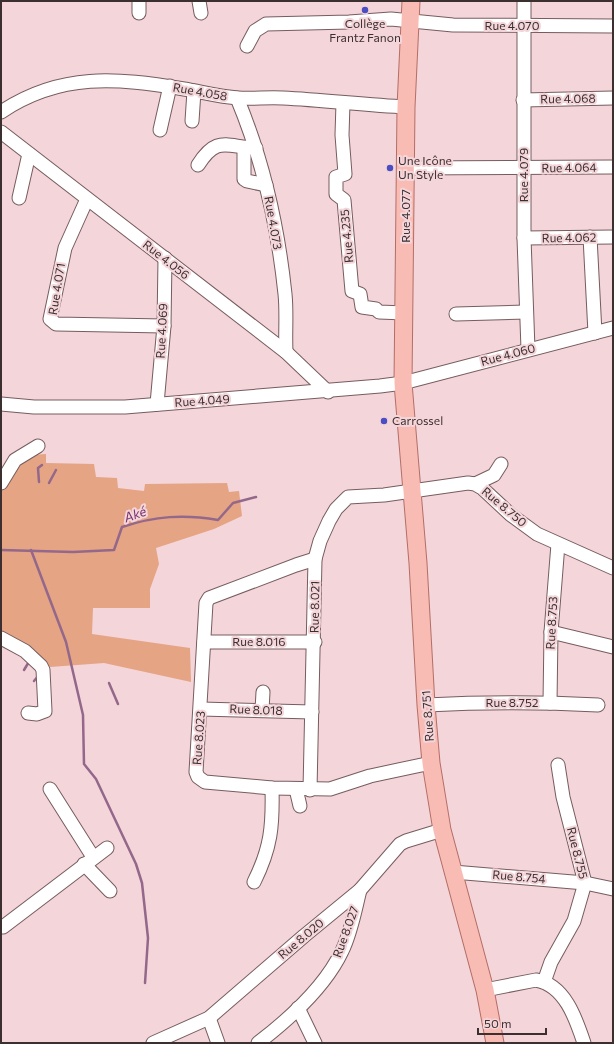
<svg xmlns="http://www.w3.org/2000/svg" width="614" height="1044" font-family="Commissioner,sans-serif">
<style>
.green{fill:#e5a484}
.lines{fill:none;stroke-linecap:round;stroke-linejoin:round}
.stream{stroke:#94688a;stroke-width:2.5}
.minor-casing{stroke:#765c5f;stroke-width:15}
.major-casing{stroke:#b36e66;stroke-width:19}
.minor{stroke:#fff;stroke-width:13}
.major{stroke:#f8bcb5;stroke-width:17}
.poi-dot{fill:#4b4dc3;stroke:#f4d5d9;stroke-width:1.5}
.labels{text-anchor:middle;stroke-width:4;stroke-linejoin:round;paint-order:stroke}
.poi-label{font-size:12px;fill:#3b2f30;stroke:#f4d5d9;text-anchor:start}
.street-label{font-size:12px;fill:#3b2f30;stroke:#f4d5d9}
.water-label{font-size:13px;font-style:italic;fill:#75316d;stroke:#f4d5d9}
</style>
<rect width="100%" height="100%" fill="#f4d5d9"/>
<path class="green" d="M46 454V463L94 464 96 477 117 478 118 488 144 491 145 484 227 483 229 492 239 491 242 516 214 529 156 548 159 564 150 589V608H93L92 634 190 648 191 682 104 663 50 667 1 630V489L16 456Z"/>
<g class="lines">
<g class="stream">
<path d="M39 482 38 468 42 465"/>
<path d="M49 483 56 470"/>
<path d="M1 550 73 552 114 550 122 527C155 516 184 514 218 520L233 503 256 497"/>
<path d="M31 550 66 642 83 715 84 764 96 779 136 864 142 883 148 938 145 983"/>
<path d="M24 670 30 660"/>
<path d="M34 681 39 675"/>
<path d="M109 683 118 704"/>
</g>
<g class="minor-casing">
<g id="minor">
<path d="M199 1 201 13"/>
<path d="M524 1V238L528 349"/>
<path d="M139 13V1"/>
<path d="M247 46 255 31 266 24 349 22 391 19 453 25 613 26"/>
<path d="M237 98C263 160 278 227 285 294 287 313 285 333 286 352"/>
<path d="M523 100 613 98"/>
<path d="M343 103 342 135 345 174 336 177V194L344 200 352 291 360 294 362 307 376 309 379 312 405 313"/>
<path d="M1 112C61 72 117 78 184 89 202 92 220 97 238 98 253 99 268 97 283 98 324 100 365 105 406 107"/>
<path d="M192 121 194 91"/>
<path d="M160 130 170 86"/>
<path d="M1 132 286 352 328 392"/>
<path d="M244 148V179L247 181 266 185"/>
<path d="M198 165C217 135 226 147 256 148"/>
<path d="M406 168 613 167"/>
<path d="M19 198 29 154"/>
<path d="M87 199 65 248 50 319 56 324 164 326"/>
<path d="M590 237 595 333"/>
<path d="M524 238 613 237"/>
<path d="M456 314 526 312"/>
<path d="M1 404 34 407H125L380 386 403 383 613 328"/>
<path d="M157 404 164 326 165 258"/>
<path d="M1 483 15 460 38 446"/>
<path d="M475 484 494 475 501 464"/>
<path d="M315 559 296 565 209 598 206 603 196 772 198 777 205 782 272 788 330 789 370 776 431 763"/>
<path d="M551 632 613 647"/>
<path d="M1 638 25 651 41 666 43 670 45 711 37 714 28 713"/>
<path d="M204 642H315"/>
<path d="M550 703 551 632 558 544"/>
<path d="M426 705C484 702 541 702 598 705"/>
<path d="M201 709 312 712"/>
<path d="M262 710 263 692"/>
<path d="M50 789 93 857"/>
<path d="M296 789 300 806"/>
<path d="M310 790 315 559 320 541 329 521 336 509 348 497 384 495 468 483 475 484 482 488 511 515 537 534 613 568"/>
<path d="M84 864 110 891"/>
<path d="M453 872 585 883 613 889"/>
<path d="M254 882C271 848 273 826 272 788"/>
<path d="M3 927 107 848"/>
<path d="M544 982 551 962 574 921 585 883 563 797 558 765"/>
<path d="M485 990 536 980C565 985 576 1019 584 1043"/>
<path d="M298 1008 315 1043"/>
<path d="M209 1018 218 1043"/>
<path d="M153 1043 209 1018 304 936 360 890 400 844 406 841 442 830"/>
<path d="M258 1043C288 1020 325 987 342 951 351 933 355 910 360 890"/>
</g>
</g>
<g class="major-casing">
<path id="major" d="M411 1 406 107 403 383 418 563 426 705 431 763 442 830 485 990 495 1043"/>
</g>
<use href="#minor" class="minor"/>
<use href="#major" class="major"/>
</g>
<g class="poi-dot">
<circle cx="365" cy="10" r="4"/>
<circle cx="390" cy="168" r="4"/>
<circle cx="384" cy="421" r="4"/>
</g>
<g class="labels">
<g class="poi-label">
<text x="365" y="28" text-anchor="middle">Collège<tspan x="365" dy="14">Frantz Fanon</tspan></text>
<text x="398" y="165">Une Icône<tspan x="398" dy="14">Un Style</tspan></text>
<text x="392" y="425">Carrossel</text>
</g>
<g class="street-label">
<text x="512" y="30">Rue 4.070</text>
<text transform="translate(200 92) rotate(10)" y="4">Rue 4.058</text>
<text transform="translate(568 99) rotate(-1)" y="4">Rue 4.068</text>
<text transform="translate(569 168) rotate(-1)" y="4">Rue 4.064</text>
<text transform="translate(524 175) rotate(-90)" y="4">Rue 4.079</text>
<text transform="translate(406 216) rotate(-90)" y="4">Rue 4.077</text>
<text transform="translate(273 223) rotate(80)" y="4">Rue 4.073</text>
<text transform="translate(347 236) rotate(-95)" y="4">Rue 4.235</text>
<text transform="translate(569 238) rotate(-1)" y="4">Rue 4.062</text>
<text transform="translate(166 260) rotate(38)" y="4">Rue 4.056</text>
<text transform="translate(57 289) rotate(-81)" y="4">Rue 4.071</text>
<text transform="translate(162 331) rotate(-87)" y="4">Rue 4.069</text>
<text transform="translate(508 355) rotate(-15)" y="4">Rue 4.060</text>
<text transform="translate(202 401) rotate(-4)" y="4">Rue 4.049</text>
<text transform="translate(504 507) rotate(40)" y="4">Rue 8.750</text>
<text transform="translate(315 607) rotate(-89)" y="4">Rue 8.021</text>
<text transform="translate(552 623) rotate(-87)" y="4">Rue 8.753</text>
<text x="259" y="646">Rue 8.016</text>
<text x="512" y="707">Rue 8.752</text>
<text transform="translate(256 710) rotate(2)" y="4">Rue 8.018</text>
<text transform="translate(428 716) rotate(-94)" y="4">Rue 8.751</text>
<text transform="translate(199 738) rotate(-86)" y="4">Rue 8.023</text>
<text transform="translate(577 853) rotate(76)" y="4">Rue 8.755</text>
<text transform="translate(519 877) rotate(5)" y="4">Rue 8.754</text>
<text transform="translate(346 932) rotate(-70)" y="4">Rue 8.027</text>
<text transform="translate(301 939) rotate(-40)" y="4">Rue 8.020</text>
</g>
<g class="water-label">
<text transform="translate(135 514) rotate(-19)" y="5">Aké</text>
</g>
</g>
<rect width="614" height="1044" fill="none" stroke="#3b2f30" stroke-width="4"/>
<path d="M478 1028v6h68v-6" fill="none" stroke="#3b2f30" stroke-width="2"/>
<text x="484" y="1028" font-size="12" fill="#3b2f30" stroke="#f4d5d9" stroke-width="3" paint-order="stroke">50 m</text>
</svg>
